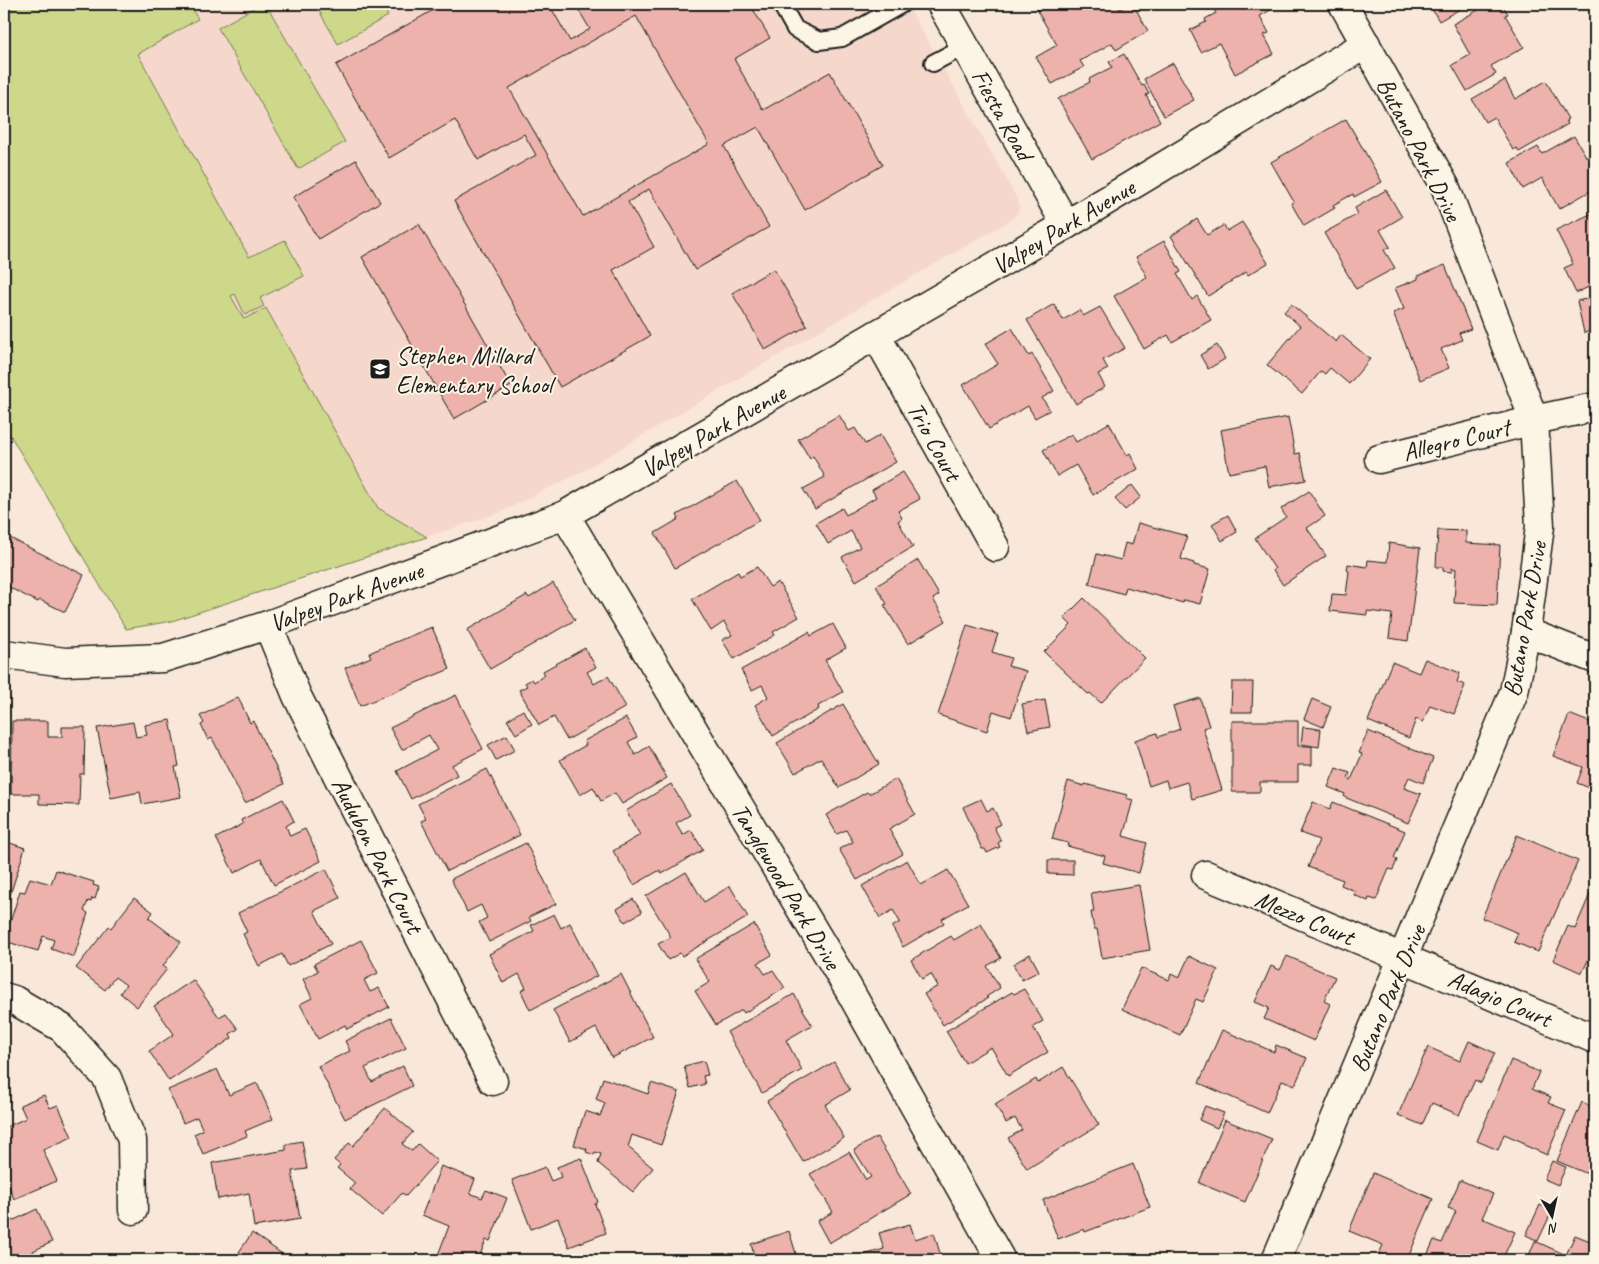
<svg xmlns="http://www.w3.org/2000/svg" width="1599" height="1264" font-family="Caveat,sans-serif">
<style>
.built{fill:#f5d8cb}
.green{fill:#cdd88b;stroke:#747a54}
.building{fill:#edb2ab;stroke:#1c1c1c;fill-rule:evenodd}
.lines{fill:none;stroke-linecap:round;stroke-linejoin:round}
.lane-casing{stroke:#1c1c1c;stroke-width:20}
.street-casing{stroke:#1c1c1c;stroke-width:31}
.lane{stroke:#fcf5e5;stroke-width:16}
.street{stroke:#fcf5e5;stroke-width:28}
.labels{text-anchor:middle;stroke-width:4;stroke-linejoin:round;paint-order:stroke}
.street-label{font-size:25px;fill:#1c1c1c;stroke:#fcf5e5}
.poi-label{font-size:25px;fill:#1c1c1c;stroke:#fcf5e5;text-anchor:start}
</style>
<rect width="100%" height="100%" fill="#f9e8d9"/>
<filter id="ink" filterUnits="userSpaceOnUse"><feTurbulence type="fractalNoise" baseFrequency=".02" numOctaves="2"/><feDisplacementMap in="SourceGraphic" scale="10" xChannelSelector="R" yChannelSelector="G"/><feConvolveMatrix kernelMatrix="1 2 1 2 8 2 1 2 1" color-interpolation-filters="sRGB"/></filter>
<g filter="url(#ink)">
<path class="built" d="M4 4H907L1007 180 1018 201 1019 209 1017 214 1011 220 850 313 581 472 499 513 172 621 126 629 4 425Z"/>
<g class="green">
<path d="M4 4H189L198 19 138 54 249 257 285 240 304 276 260 298 264 306 245 315 235 294 231 296 244 319 266 308 378 508 427 537 172 621 126 629 4 425Z"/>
<path d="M260 4H266L345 142 298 169 218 28Z"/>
<path d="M315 4H382L388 16 338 44Z"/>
</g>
<g class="building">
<path d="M444 4H549L570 41 590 29 575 4H750L770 38 734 59 763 110 830 72 883 165 805 210 758 127 724 146 769 227 695 270 649 189 628 202 654 247 613 270 650 336 560 387 454 201 536 155 524 134 478 160 455 120 389 158 336 65ZM636 16 709 144 583 216 509 88Z"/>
<path d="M1048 4H1116L1120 9 1130 4H1133L1148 31 1116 50 1112 43 1080 61 1084 67 1052 84 1036 57 1057 45 1037 10Z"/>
<path d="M1210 4H1281L1260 16 1269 33 1264 35 1274 54 1235 74 1219 43 1201 52 1190 30 1206 22 1205 19 1216 13Z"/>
<path d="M1429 4H1469L1439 21Z"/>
<path d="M1489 4H1502L1508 14 1505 15 1524 47 1491 66 1496 74 1467 91 1452 65 1470 55 1453 24Z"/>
<path d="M1124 54 1142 86 1144 85 1149 94 1146 95 1160 121 1092 159 1058 99 1090 82 1089 79 1112 67 1109 62Z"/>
<path d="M1173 63 1194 100 1164 116 1144 79Z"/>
<path d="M1505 80 1515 99 1546 81 1568 119 1566 120 1568 124 1519 152 1517 148 1513 150 1494 117 1485 122 1472 99Z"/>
<path d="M1346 119 1382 182 1354 197 1353 194 1333 205 1335 208 1304 226 1291 203 1294 202 1271 162Z"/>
<path d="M1574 136 1587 158 1595 153V193L1594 194 1592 190 1559 209 1542 178 1523 189 1509 163 1538 147 1542 154Z"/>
<path d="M356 160 380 202 318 239 293 197Z"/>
<path d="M1386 190 1402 217 1380 230 1390 247 1384 250 1395 268 1356 289 1324 233 1358 214 1355 208Z"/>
<path d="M1595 212V284L1576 293 1564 268 1573 264 1556 230Z"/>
<path d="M1197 219 1207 235 1224 225 1227 231 1242 222 1268 263 1248 275 1246 272 1208 296 1171 236Z"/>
<path d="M419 224 511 386 454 419 362 257Z"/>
<path d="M1164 241 1181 272 1177 274 1192 300 1197 296 1211 320 1172 342 1168 335 1144 349 1114 296 1147 277 1136 257Z"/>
<path d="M1445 265 1471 329 1459 333 1462 340 1441 349 1449 368 1420 380 1393 313 1404 309 1395 288 1418 279V276Z"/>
<path d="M774 269 807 326 765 350 732 293Z"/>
<path d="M1595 297V330L1584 333 1577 301Z"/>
<path d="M1054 304 1063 320 1079 310 1083 316 1100 307 1125 348 1103 360 1108 369 1098 374 1105 387 1076 404 1027 320Z"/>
<path d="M1291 304 1336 342 1341 335 1370 359 1349 384 1330 368 1325 374 1321 371 1302 394 1267 365 1300 326 1284 312Z"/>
<path d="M1012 328 1029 356 1032 354 1054 391 1042 398 1050 410 1035 418 1028 406 989 429 963 385 998 364 985 344Z"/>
<path d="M1217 345 1225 359 1208 369 1200 355Z"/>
<path d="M839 415 849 431 855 428 865 444 880 435 896 462 815 509 803 489 825 477 813 456 810 459 798 439Z"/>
<path d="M1288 417 1295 454 1300 453 1306 480 1269 487 1265 466 1229 473 1221 430Z"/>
<path d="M1109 423 1127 455 1130 453 1138 469 1093 495 1076 465 1057 476 1043 450 1072 434 1076 442Z"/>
<path d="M903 472 920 499 898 511 902 518 898 521 913 547 856 581 842 557 860 547 851 531 828 544 816 523 842 508 846 515 876 497 872 490Z"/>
<path d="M737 481 760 520 675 568 655 533 679 519 677 515Z"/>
<path d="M1132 485 1141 497 1125 510 1115 499Z"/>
<path d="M1309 491 1325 516 1307 528 1326 556 1283 585 1273 570 1275 569 1255 538 1286 517 1281 509Z"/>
<path d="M1228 515 1237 532 1222 541 1212 524Z"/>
<path d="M1138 523 1187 536 1181 559 1194 563V565L1210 569 1200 604 1184 600 1183 603 1126 587 1124 594 1089 584 1097 554 1121 560 1125 543 1132 545Z"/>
<path d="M1438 530 1466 531V543L1500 545 1497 605 1454 603 1456 569 1452 568V572L1443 571V567H1436Z"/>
<path d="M4 535 84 575 65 612 40 600 38 602 4 585Z"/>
<path d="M1389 543 1420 548 1408 641 1389 638 1392 614 1367 611V615L1330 611 1332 594 1346 595 1349 571 1347 570 1348 564 1367 567 1368 560 1387 562Z"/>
<path d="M918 560 939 595 933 599 946 621 908 644 884 605 887 604 876 586Z"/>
<path d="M757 567 770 587 778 582 799 617 773 632 775 635 734 659 722 640 732 635 724 622 711 631 692 599 738 572 740 576Z"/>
<path d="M553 583 575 620 490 669 467 630 527 595 529 598Z"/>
<path d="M1084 598 1145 658 1101 703 1090 693 1088 694 1044 652 1071 625 1064 618Z"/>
<path d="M833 624 846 648 825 660 843 692 818 706 819 709 773 736 755 705 768 697 762 685 752 690 741 670 809 632 811 636Z"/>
<path d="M967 625 998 634 992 652 1011 658 1008 666 1026 671 1011 717 993 711 987 731 938 715Z"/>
<path d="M432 627 450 669 360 706 345 668 371 657 369 653Z"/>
<path d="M585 648 596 667 587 672 594 684 608 676 626 707 567 740 554 717 539 725 519 690 527 686 525 683 532 679 534 682 545 675 543 671Z"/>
<path d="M1425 659 1460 673 1457 682 1465 685 1454 714 1430 705 1423 722 1416 719 1409 738 1368 721 1392 662 1419 673Z"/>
<path d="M1232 682H1253L1252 712H1231Z"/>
<path d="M456 695 483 749 452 765 457 775 411 799 397 771 437 750 429 735 402 750 390 728Z"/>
<path d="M238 697 250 723 253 721 284 784 245 803 212 738 208 740 201 725 204 723 200 716Z"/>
<path d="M1200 698 1209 726 1203 728 1222 790 1192 799 1187 782 1168 788 1166 780 1149 786 1135 740 1157 733 1158 737 1180 729 1173 706Z"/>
<path d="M1312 699 1331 707 1323 727 1304 719Z"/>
<path d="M1045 700 1050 727 1028 731 1022 704Z"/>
<path d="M843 704 879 764 839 788 821 758 795 773 777 743Z"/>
<path d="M523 710 532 724 516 734 507 720Z"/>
<path d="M1569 714 1594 724 1595 721V782L1592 789 1577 783 1583 767 1553 756Z"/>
<path d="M626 718 637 737 628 742 635 755 649 746 667 778 622 804 615 793 601 801 593 787 580 795 560 760 586 745 584 741Z"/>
<path d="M170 720 179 766 175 767 181 797 142 804 140 792 111 798 97 728 133 722 136 737 147 735 145 725Z"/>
<path d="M12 721H48V737H62V727H85L84 774H80L79 805 39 804V794H11Z"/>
<path d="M1232 721H1298V746H1312V765H1298V782H1260V792H1232Z"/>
<path d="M1303 727 1321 729 1319 747 1301 744Z"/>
<path d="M1368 731 1433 758 1423 783 1409 777 1404 788 1421 794 1408 823 1344 797 1345 794 1328 787 1336 768 1350 773 1348 778 1351 780 1362 754 1359 753Z"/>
<path d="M507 735 515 750 496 760 488 745Z"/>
<path d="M487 769 520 835 447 871 421 821 426 819 418 804Z"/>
<path d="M896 779 915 814 889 829 903 854 857 880 839 849 853 842 846 830 837 834 826 815 867 792 869 794Z"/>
<path d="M1068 781 1084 786 1085 784 1127 795 1126 798 1133 800 1123 836 1147 843 1139 873 1103 863 1105 856 1067 846 1068 843 1052 839Z"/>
<path d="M671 784 690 815 676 823 683 835 691 830 703 850 662 874 660 870 634 885 613 851 640 835 626 811Z"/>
<path d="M283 799 294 821 286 826 290 836 305 829 321 861 274 885 261 859 234 873 216 838 243 824 241 820Z"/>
<path d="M981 799 987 811 993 808 1001 824 994 827 1001 841 998 843 1000 847 987 853 985 849H982L963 807Z"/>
<path d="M1313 802 1330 809 1333 802 1405 831 1394 858 1397 860 1393 870 1389 869 1376 900 1369 898 1368 901 1354 895 1355 891 1341 885 1343 880 1308 867 1319 840 1300 833Z"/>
<path d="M1517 835 1578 861 1538 952 1514 942 1518 933 1482 918Z"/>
<path d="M4 841 25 848 4 914Z"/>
<path d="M526 843 556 904 529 917 531 921 489 942 479 922 487 918 481 905 467 912 451 879Z"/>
<path d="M907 860 921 885 948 870 968 904 942 919 944 923 903 947 892 927 900 922 893 910 880 918 862 886Z"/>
<path d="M1048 860H1073V875L1048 874Z"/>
<path d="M326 869 340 898 314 911 331 944 288 966 282 954 259 966 243 934 247 932 238 913Z"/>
<path d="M56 870 94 882 93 885 99 887 95 899 92 898 91 902 88 901 84 911 88 913 74 957 51 949 54 940 43 936 38 951 4 941 20 891 25 892 30 878 51 884Z"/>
<path d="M686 872 704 902 730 886 748 917 682 956 680 953 668 960 658 944 671 937 646 896Z"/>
<path d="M1139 885 1150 950 1102 958 1097 929H1094L1091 912H1094L1091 893Z"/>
<path d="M1591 892 1595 894V951L1593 950 1582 973 1553 960 1568 926 1575 929Z"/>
<path d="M134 898 153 912 149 918 181 942 163 966 167 969 137 1007 120 993 126 985 115 977 105 990 76 968 109 926 111 928Z"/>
<path d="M633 899 642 912 625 922 617 909Z"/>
<path d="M554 914 561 928 570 923 597 976 530 1010 521 991 526 988 519 974 503 983 489 954 534 931 531 925Z"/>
<path d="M754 924 772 955 758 963 765 974 773 970 785 988 744 1013 742 1010 716 1025 695 991 710 982 695 959Z"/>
<path d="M981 924 1001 958 987 966 1000 988 986 997 988 998 943 1025 924 994 938 986 931 974 922 979 911 960 951 936 954 940Z"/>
<path d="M361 940 378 973 364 980 370 992 379 988 389 1007 347 1029 345 1025 318 1039 300 1004 312 998 303 979 318 971 314 964Z"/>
<path d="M1030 954 1039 971 1022 980 1013 964Z"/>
<path d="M1189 956 1218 970 1203 1002 1196 999 1180 1035 1122 1009 1141 968 1169 980 1171 974 1179 978Z"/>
<path d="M1287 956 1335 977 1324 1001 1330 1004 1314 1041 1264 1019 1269 1008 1255 1002 1271 966 1280 970Z"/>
<path d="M621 974 653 1037 612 1058 596 1028 570 1042 553 1010Z"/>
<path d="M193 980 219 1017 226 1013 238 1029 230 1034 232 1038 169 1081 149 1051 174 1034 154 1006Z"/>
<path d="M1024 989 1043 1021 1033 1027 1048 1052 1008 1076 991 1047 965 1063 946 1031 1012 992 1014 994Z"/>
<path d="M794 994 812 1025 786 1040 802 1070 762 1093 727 1032Z"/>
<path d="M391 1018 406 1048 365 1068 372 1082 403 1066 412 1086 345 1119 318 1066 350 1051 345 1041Z"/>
<path d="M1222 1030 1274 1052 1276 1045 1307 1058 1295 1085 1282 1080 1267 1113 1199 1083Z"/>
<path d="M1469 1041 1495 1053 1481 1083 1475 1080 1459 1115 1432 1103 1422 1125 1398 1115 1428 1047 1460 1061Z"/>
<path d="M1511 1060 1539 1072 1532 1089 1551 1097 1548 1103 1566 1110 1547 1155 1524 1145 1525 1143 1504 1134 1498 1150 1477 1141Z"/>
<path d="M704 1061 708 1075 703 1076 705 1084 690 1088 684 1066Z"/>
<path d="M834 1062 850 1090 825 1105 844 1138 803 1162 767 1101Z"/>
<path d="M1063 1067 1099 1125 1027 1169 1008 1138 1022 1130 1015 1118 1006 1123 995 1104 1036 1079 1038 1083Z"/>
<path d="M217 1069 229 1095 257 1083 273 1119 245 1131 247 1136 203 1154 194 1134 203 1130 197 1117 183 1123 168 1090Z"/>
<path d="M603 1078 648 1094 651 1083 679 1092 661 1145 632 1135 628 1147 653 1168 633 1192 598 1163 601 1154 595 1152 594 1155 586 1152 587 1149 574 1145 585 1111 600 1116 605 1103 596 1099Z"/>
<path d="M44 1095 50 1108 58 1105 72 1137 43 1150 57 1181 14 1199 4 1174V1128L26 1118 20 1105Z"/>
<path d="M1582 1102 1595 1108V1177L1557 1161Z"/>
<path d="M1205 1106 1224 1113 1217 1128 1199 1120Z"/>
<path d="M385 1108 413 1132 402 1144 412 1151 418 1144 437 1161 406 1196 402 1193 382 1216 350 1189 355 1183 337 1168 340 1165 334 1160 349 1143 353 1146Z"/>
<path d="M1225 1120 1272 1139 1245 1202 1199 1183Z"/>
<path d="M877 1137 911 1194 829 1243 817 1221 833 1212 810 1174 849 1152 866 1180 871 1177 854 1150Z"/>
<path d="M302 1141 307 1169 292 1171 300 1219 254 1227 249 1193 218 1199 212 1163 286 1150V1144Z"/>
<path d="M581 1158 598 1202 595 1204 606 1233 569 1247 558 1218 531 1229 512 1180 545 1167 551 1181 561 1177 557 1167Z"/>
<path d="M1552 1161 1566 1167 1558 1185 1544 1179Z"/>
<path d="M1133 1164 1150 1207 1085 1232 1084 1229 1058 1239 1043 1200Z"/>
<path d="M441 1166 475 1179 470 1193 482 1198 486 1190 507 1198 490 1241 486 1240 478 1260H452L438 1255 449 1226 422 1215Z"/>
<path d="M1373 1173 1433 1199 1407 1260H1395L1379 1254 1383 1245 1349 1231Z"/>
<path d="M1460 1180 1493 1194 1482 1218 1515 1232 1502 1260H1425L1434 1240 1442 1243 1456 1211 1448 1208Z"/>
<path d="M1540 1205 1552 1211 1538 1241 1526 1235Z"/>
<path d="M37 1209 52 1242 33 1251 37 1260H4V1225Z"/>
<path d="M910 1224 915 1239 934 1233 942 1260H847L884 1249 879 1233Z"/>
<path d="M789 1231 798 1260H752L755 1259 751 1244Z"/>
<path d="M252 1233 291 1260H244L246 1257 239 1252Z"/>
<path d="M1575 1235 1595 1243V1251L1591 1260H1527L1535 1241 1566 1255Z"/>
</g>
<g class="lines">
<g class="lane-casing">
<g id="lane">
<path d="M781 4 795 29 819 41 842 38 902 4"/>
<path d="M933 63 965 46"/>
</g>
</g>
<g class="street-casing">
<g id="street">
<path d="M941 4 1066 225"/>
<path d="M876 335 995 547"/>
<path d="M1379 459 1534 420 1595 407"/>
<path d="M565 515 848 988 1001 1260"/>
<path d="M268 625 297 696 493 1081"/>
<path d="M1526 632 1595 659"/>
<path d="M4 654 65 662 163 658 268 625 565 515 1066 225 1366 44"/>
<path d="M1206 875 1595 1039"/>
<path d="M4 997 14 1000 62 1028 107 1078 132 1140 133 1210"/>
<path d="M1276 1260 1514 692 1526 632 1540 526 1534 420 1445 186 1343 4"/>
</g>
</g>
<use href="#lane" class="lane"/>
<use href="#street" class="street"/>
</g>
</g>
<defs>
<g id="school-square" transform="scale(1.125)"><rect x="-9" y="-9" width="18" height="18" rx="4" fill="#1c1c1c" stroke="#fcf5e5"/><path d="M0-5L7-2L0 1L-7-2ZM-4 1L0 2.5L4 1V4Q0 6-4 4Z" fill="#fff"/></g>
</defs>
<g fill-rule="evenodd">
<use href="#school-square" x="380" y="369"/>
</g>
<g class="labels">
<g class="street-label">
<text transform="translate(1003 114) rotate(61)" y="9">Fiesta Road</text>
<text transform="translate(1420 149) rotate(63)" y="9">Butano Park Drive</text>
<text transform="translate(1063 226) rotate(-31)" y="9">Valpey Park Avenue</text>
<text transform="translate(713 430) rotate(-30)" y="9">Valpey Park Avenue</text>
<text transform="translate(1456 439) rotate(-14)" y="9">Allegro Court</text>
<text transform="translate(935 441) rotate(61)" y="9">Trio Court</text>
<text transform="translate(346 596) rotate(-20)" y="9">Valpey Park Avenue</text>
<text transform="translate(1524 619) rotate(-80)" y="9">Butano Park Drive</text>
<text transform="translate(378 855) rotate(63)" y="9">Audubon Park Court</text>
<text transform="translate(787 886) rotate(59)" y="9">Tanglewood Park Drive</text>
<text transform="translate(1305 917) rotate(23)" y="9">Mezzo Court</text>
<text transform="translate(1387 998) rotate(-67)" y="9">Butano Park Drive</text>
<text transform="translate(1500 998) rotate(23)" y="9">Adagio Court</text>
</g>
<g class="poi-label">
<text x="396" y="364">Stephen Millard<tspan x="396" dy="29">Elementary School</tspan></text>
</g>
</g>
<rect width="1599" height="1264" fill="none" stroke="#fcf5e5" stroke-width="20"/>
<rect x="10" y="10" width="1579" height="1244" fill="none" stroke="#1c1c1c" stroke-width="2" filter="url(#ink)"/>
<g transform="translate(1552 1216) rotate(171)" stroke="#fcf5e5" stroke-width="4" paint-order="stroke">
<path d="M0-4L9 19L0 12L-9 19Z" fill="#1c1c1c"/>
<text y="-8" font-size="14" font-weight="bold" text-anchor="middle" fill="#1c1c1c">N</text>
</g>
</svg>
